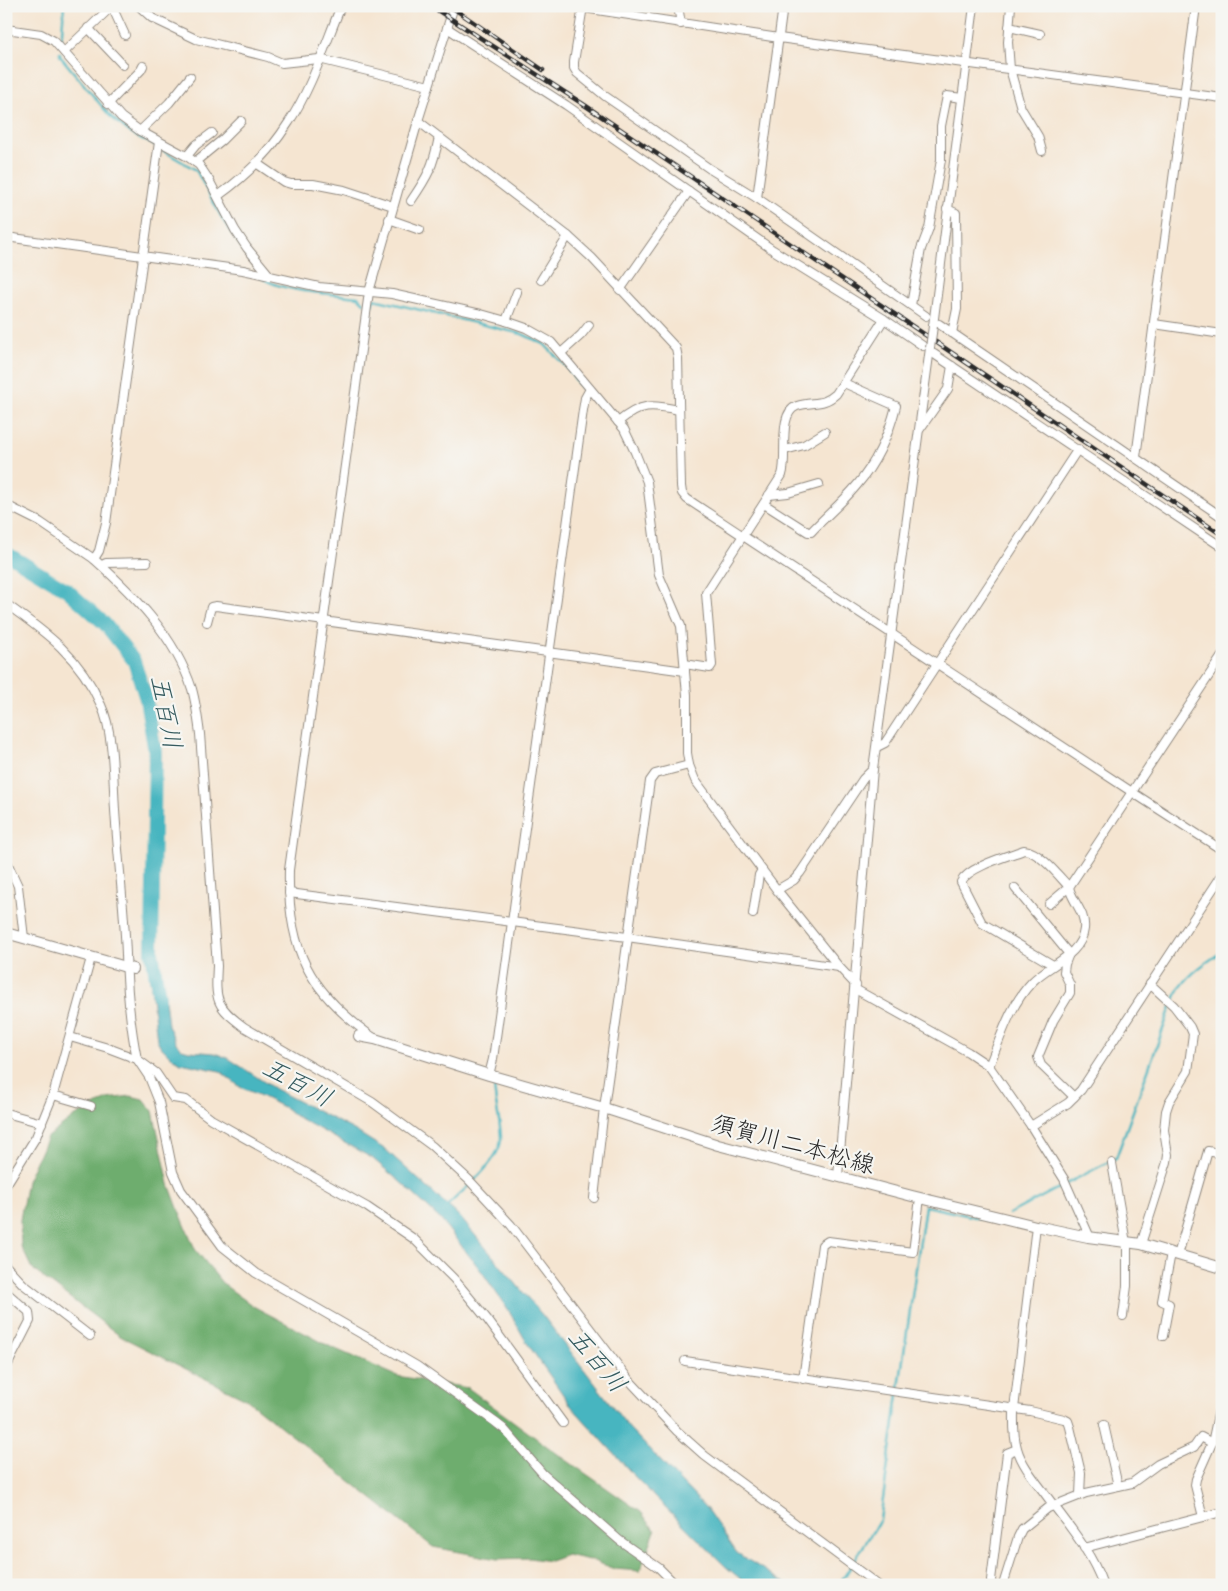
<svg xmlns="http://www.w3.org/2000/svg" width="1228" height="1591" font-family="Caveat,'Klee One',sans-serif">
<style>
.forest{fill:#6ead6e;stroke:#4c6c4c}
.water{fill:#47b5c0;stroke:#397076}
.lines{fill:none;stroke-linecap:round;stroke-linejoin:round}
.stream{stroke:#47b5c0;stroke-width:2.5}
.river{stroke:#47b5c0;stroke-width:14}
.minor-casing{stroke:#90887e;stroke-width:10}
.major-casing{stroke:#90887e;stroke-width:12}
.minor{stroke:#fff;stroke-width:8}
.major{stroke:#fff;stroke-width:10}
.rail-casing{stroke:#2b2b2b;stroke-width:4.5}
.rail{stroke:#f6f6f2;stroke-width:2.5;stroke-dasharray:8;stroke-linecap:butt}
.minor-bridge-casing{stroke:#90887e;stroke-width:10;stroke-linecap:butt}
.minor-bridge{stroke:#fff;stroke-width:8}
.labels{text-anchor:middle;stroke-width:4.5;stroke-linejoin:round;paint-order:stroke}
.street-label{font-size:24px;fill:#2b2b2b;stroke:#f6f6f2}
.water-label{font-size:25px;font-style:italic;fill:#355b5f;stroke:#f6f6f2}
</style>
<rect width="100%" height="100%" fill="#f6f6f2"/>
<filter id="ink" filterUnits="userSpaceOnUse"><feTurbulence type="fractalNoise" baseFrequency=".02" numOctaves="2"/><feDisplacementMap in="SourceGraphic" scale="10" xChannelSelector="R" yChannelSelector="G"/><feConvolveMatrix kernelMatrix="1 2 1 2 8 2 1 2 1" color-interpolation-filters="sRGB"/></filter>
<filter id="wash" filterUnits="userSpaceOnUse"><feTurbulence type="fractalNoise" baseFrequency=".0096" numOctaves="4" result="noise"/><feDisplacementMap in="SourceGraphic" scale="20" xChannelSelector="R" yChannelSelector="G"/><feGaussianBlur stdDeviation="1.12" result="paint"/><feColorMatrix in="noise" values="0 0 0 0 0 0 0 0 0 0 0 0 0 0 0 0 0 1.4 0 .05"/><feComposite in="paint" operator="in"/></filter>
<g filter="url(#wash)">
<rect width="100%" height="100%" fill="#f5e5d1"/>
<path class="forest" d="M131 1096 143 1099 153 1111 169 1184 178 1208 195 1249 223 1284 253 1306 331 1347 397 1376 468 1388 559 1455 641 1512 655 1531 640 1571 614 1569 594 1561 567 1555 550 1561 529 1558 497 1559 433 1547 246 1399 120 1336 32 1269 21 1246 20 1220 27 1181 47 1137 74 1117 107 1099Z"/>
<path class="water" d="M150 979 163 982 168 1025 176 1043 182 1049 189 1051 214 1053 228 1058 275 1089 354 1130 386 1150 459 1216 544 1317 629 1428 706 1508 737 1553 788 1585H748L726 1567 638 1480 571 1406 527 1343 510 1313 482 1272 441 1220 405 1186 372 1158 297 1117 285 1108 261 1096 240 1087 220 1071 181 1063 170 1056 161 1047 157 1040Z"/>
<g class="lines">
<g class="stream">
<path d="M61 45 64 6"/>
<path d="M60 53V56L110 116 132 134 154 145"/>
<path d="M162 150 196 170 223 220 253 264"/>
<path d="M262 278C285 293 330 293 358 297L364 303"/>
<path d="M372 305 374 299 522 334 544 344 568 369 585 393"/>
<path d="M1173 1002C1181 979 1203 964 1222 952"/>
<path d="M447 1206C463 1190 502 1160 501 1137 500 1117 493 1098 494 1078"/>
<path d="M1009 1214 1116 1158 1171 1007"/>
<path d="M838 1585 846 1574 880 1520 925 1206 998 1222"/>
</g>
<path class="river" d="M6 553 67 590 105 624 134 661 146 699 155 752 152 952 159 997"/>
</g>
</g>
<g filter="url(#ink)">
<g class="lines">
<g class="minor-casing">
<g id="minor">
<path d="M139 6 152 18 196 39 268 57 282 63 319 59 429 86"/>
<path d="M571 6 779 38 1222 98"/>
<path d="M583 6 574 62V68L577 73 605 96 710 169 757 198 796 225 926 316"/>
<path d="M678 6 681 24"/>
<path d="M1011 6 1008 42 1010 69 1021 108 1038 136 1042 151"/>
<path d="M111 7 114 11 125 35"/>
<path d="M1009 27 1040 34"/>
<path d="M88 28 123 65"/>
<path d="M447 28 566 105 773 250 884 319 923 346"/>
<path d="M6 29 41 34 54 41 121 117 140 131 188 157 199 165 209 180 235 230 247 248 270 276"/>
<path d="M64 52 112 6"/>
<path d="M108 104 141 70 143 66"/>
<path d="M418 121 568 236 592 258 676 348 678 358 681 486 682 493 687 499 1132 792 1222 850"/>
<path d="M140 131 169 103 190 77"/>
<path d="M187 156 196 145 212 133"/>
<path d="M195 162 222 140 241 121"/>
<path d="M256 163 284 182 291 184H313L344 190 393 206"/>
<path d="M218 196C246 176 271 151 289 122 312 87 325 45 341 6"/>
<path d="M757 198 783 6"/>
<path d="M411 201C428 176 433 167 439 137"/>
<path d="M947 209 956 213 957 309 952 333"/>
<path d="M389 219 420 230"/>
<path d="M6 237 243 270 319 287 392 294 481 314 506 321 526 328 551 342 624 429 635 452 647 482 659 575 681 626 687 695V753L689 765 695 780 777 890 839 967 856 985"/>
<path d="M541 280 568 236"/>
<path d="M620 290 689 191"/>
<path d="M911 305 921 249 929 228 941 160V126L947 96 962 98"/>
<path d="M506 321 517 292"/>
<path d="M939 324 1222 517"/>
<path d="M1154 324 1222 334"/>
<path d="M933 326 974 6"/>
<path d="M561 353 581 335 589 325"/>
<path d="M934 354 1222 547"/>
<path d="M618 422C641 403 651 404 679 410"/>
<path d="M920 429 948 389 952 366"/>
<path d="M785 450 804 445 825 432"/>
<path d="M1136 457 1196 6"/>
<path d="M769 495 788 493 819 484"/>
<path d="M764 504 808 532H811C826 516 843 502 857 485 876 463 889 434 896 406L844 383"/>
<path d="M6 505 40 522 94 559C134 595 175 636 192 689 196 703 198 719 200 734L217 966C215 1001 216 1006 244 1027L372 1102 432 1146 469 1180 511 1225 629 1380 677 1431 705 1456 878 1585"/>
<path d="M94 559 99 551 106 523 159 142"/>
<path d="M102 565 106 563 147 562"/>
<path d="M6 604C47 633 80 657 101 705 114 732 113 780 115 810 118 858 124 906 126 954 127 989 130 1025 137 1059L156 1073 173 1098 186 1100 211 1119 367 1207 414 1239 454 1279 487 1319 563 1423"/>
<path d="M207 622 211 607 216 606 685 671"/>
<path d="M685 664 710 668 712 665 706 593 782 475C788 458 777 413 797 406 813 401 823 406 836 394L884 319"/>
<path d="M877 747 885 743 1078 449"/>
<path d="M6 860 18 886 24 938"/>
<path d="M1015 888 1069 954 1065 964 1064 972 1070 985V993L1053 1021 1038 1057 1041 1065 1074 1097"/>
<path d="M777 890 794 880 800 873 863 779 873 769"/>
<path d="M289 893 627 937 839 967"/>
<path d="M1049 904 1069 887C1059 876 1039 851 1024 850 1008 856 968 867 961 882L982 923 1053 965"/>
<path d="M753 914 759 875 762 870"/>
<path d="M855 989 968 1052 989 1066 1031 1126 1064 1179 1088 1233V1237"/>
<path d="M70 1037 108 1048 137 1059 149 1077 159 1102 173 1172 181 1190 222 1246 256 1273 417 1366 495 1422 504 1429 543 1474 619 1540 659 1568 673 1582 674 1585"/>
<path d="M374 1038C309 992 287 949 289 870L369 292 418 121 454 6"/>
<path d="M989 1066C1001 1037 1010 1005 1032 982 1049 964 1081 956 1084 929 1086 912 1072 902 1069 887L1222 656"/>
<path d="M489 1075 493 1059 583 410 585 398 590 389"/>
<path d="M53 1095 91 1106"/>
<path d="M6 1113 42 1123"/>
<path d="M1031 1126 1068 1103 1081 1090 1222 875"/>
<path d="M1112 1163 1126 1243"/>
<path d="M838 1176 873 769 930 348"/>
<path d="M6 1185 36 1137 53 1095 91 958"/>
<path d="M594 1198 604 1108 650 781 655 774 689 765"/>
<path d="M1036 1226 1014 1409C1014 1422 1013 1435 1017 1448 1021 1463 1033 1478 1043 1491 1064 1520 1091 1550 1103 1585"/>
<path d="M1141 1244 1167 1162 1168 1155 1164 1130 1166 1111 1169 1102 1188 1071 1193 1034 1190 1027 1174 1006 1150 984"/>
<path d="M1178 1255 1208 1151 1222 1154"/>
<path d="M6 1266 23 1284 90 1336"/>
<path d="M6 1292 29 1312 30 1321 6 1368"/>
<path d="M1123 1316 1127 1286V1243"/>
<path d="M1163 1336 1169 1304 1162 1301 1171 1253"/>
<path d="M685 1361 1030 1411 1064 1419 1068 1421 1070 1427 1081 1473 1080 1495"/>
<path d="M803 1379 822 1245 828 1241 913 1252 920 1198"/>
<path d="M1104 1425 1118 1486"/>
<path d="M1203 1517 1195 1485 1196 1479 1212 1443 1222 1396"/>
<path d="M1084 1548 1222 1512"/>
<path d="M992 1585 991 1580 1007 1453 1017 1449"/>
<path d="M1003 1585 1018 1537 1022 1529 1048 1508 1086 1493 1132 1483 1158 1464 1194 1447 1201 1437 1212 1443"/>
</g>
</g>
<g class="major-casing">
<g id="major">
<path d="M6 933 133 969"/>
<path d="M359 1036 375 1039 489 1075 604 1108 718 1145 912 1196 1036 1226 1088 1237 1141 1244 1222 1268"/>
</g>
</g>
<use href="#minor" class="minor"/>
<use href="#major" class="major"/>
<g class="rail-casing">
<g id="rail">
<path d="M431 6 586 106 1222 535"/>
<path d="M450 6 543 70"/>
</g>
</g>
<use href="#rail" class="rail"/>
<g class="minor-bridge-casing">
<path id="minor-bridge" d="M930 348 933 326"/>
</g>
<use href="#minor-bridge" class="minor-bridge"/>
</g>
</g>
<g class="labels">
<g class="street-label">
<text transform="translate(793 1144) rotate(15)" y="8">須賀川二本松線</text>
</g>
<g class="water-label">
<text transform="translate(167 712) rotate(79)" y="9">五百川</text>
<text transform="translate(298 1082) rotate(28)" y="9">五百川</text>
<text transform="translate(598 1360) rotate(50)" y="9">五百川</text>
</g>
</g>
<rect width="1228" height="1591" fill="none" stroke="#f6f6f2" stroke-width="25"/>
</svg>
